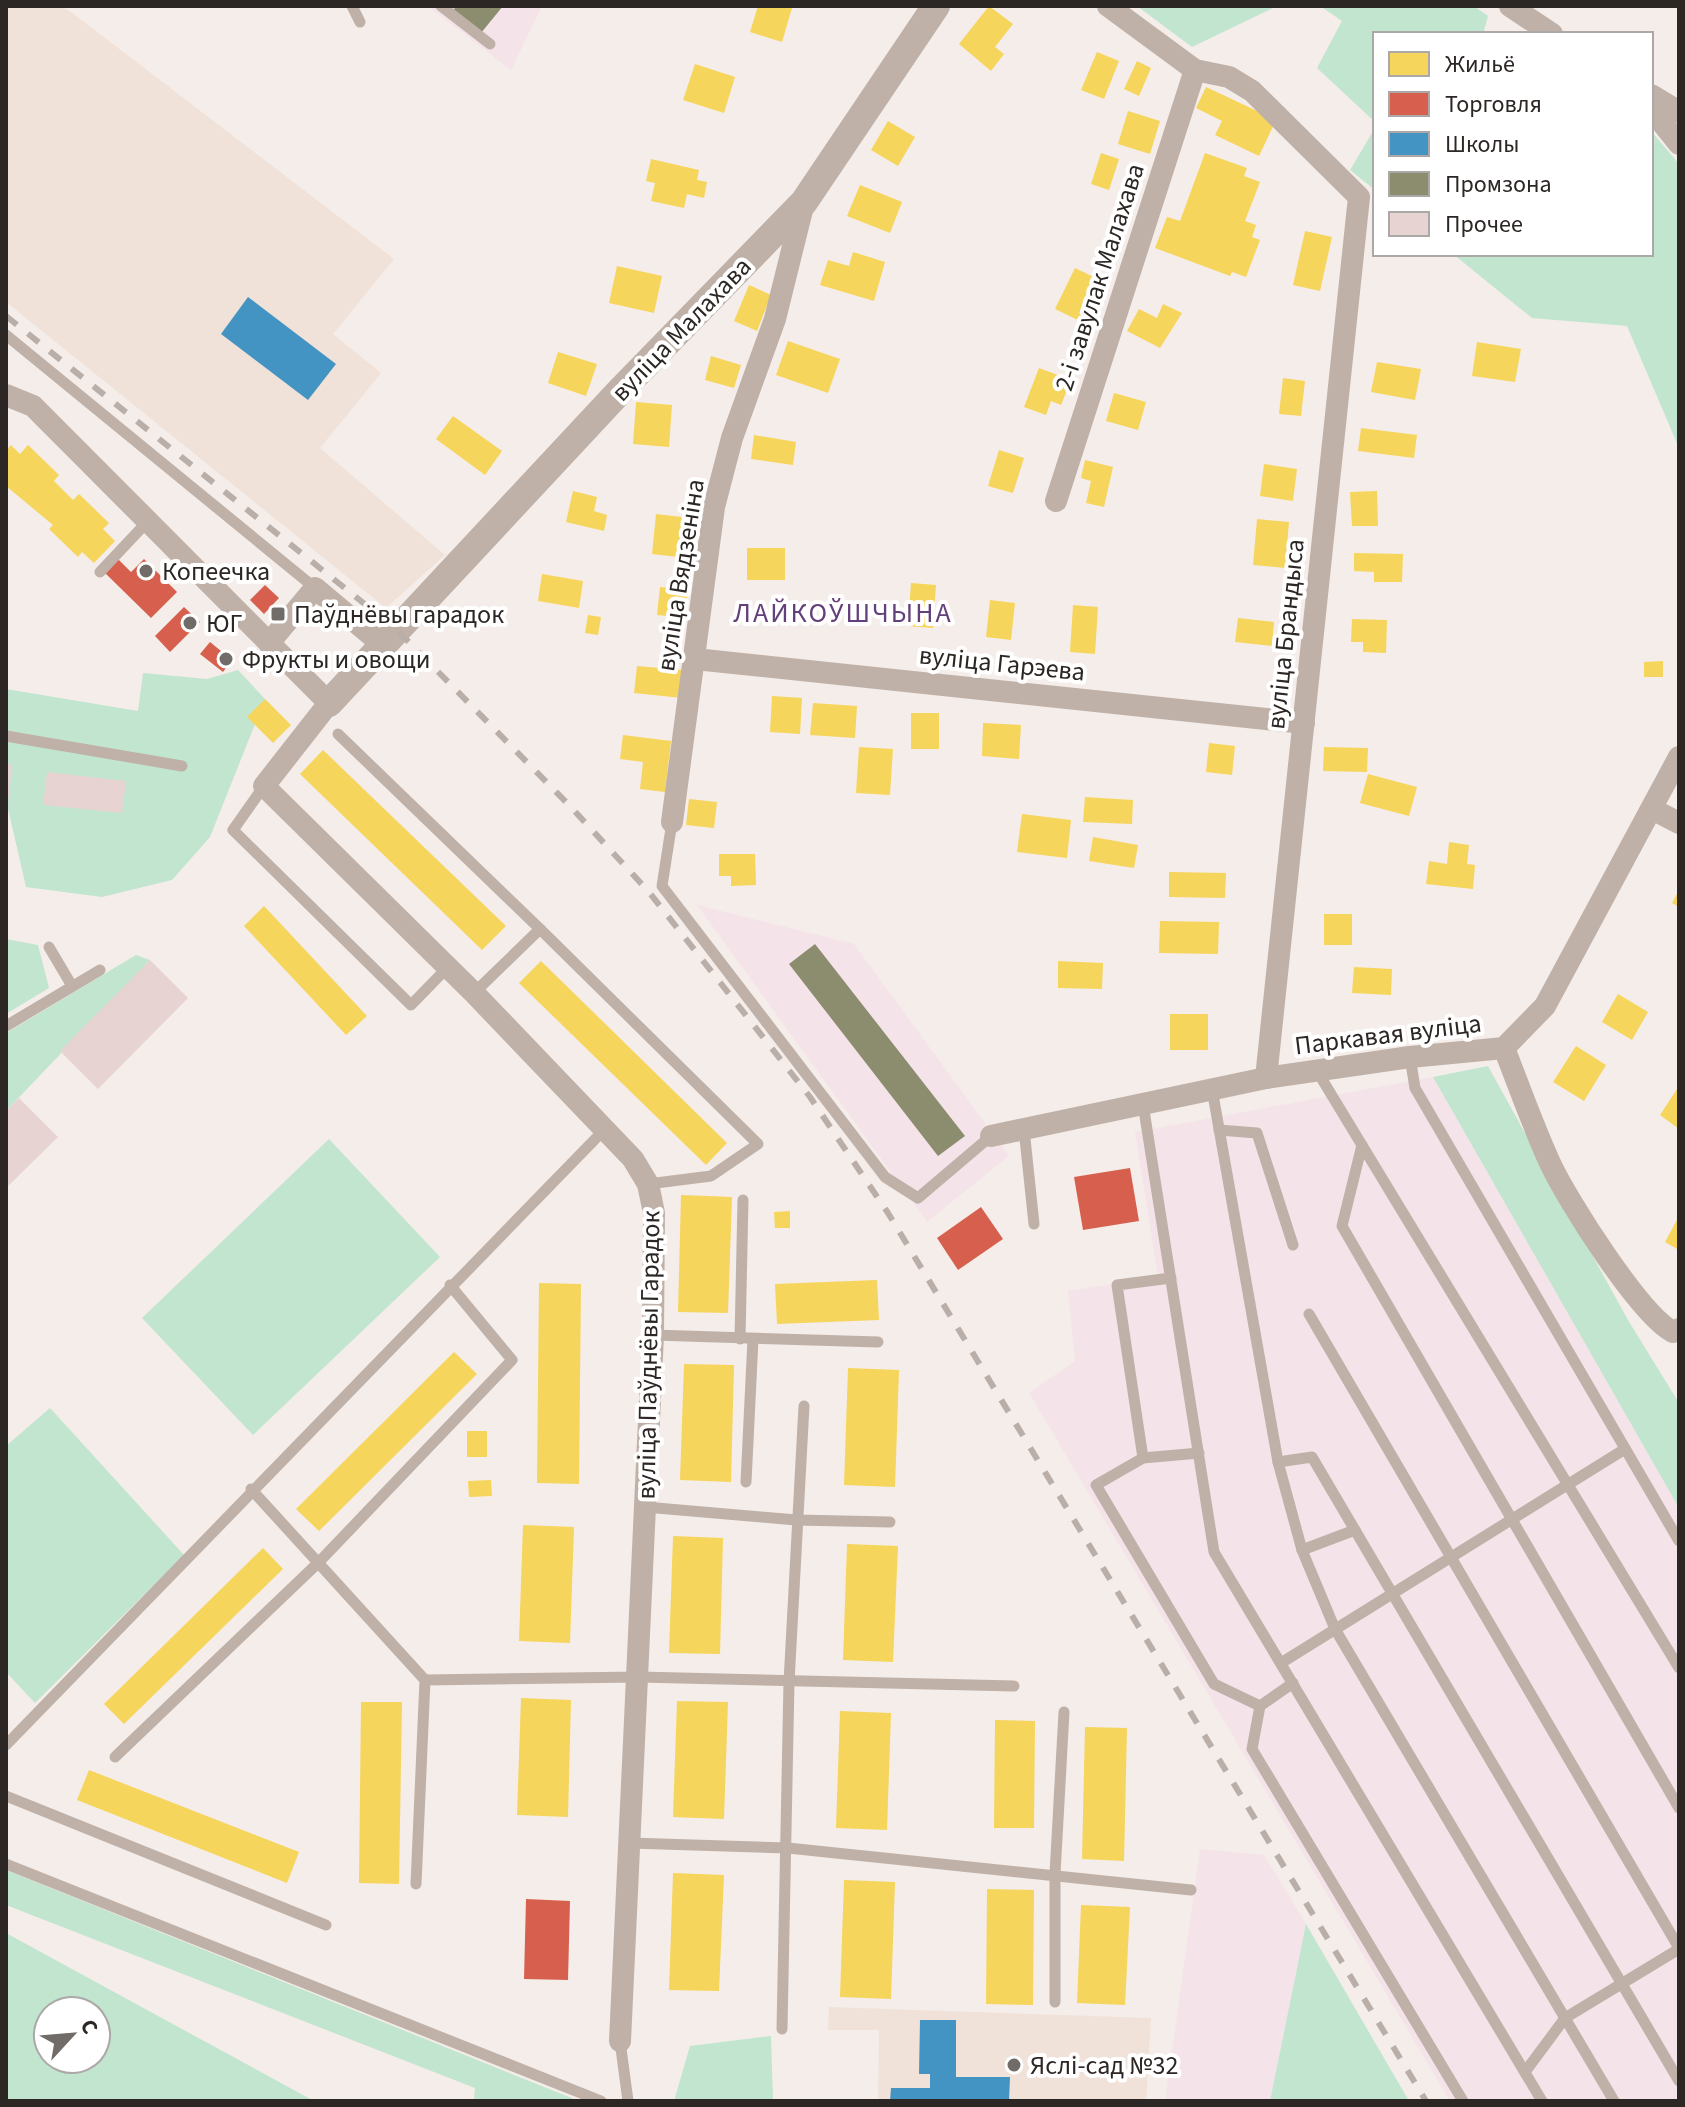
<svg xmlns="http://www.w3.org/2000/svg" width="1685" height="2107" font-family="'Source Sans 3',sans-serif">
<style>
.industrial{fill:#f4e4ea}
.education{fill:#f0e2d8}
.green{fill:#c1e5cf;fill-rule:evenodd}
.homes{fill:#f6d55c}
.shops{fill:#d6604d}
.schools{fill:#4393c3}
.industry{fill:#8c8c6e}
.building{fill:#e7d4d2}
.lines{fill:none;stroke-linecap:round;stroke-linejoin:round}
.service{stroke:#bfb1a8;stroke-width:11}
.minor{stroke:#bfb1a8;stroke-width:22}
.tertiary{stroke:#bfb1a8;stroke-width:28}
.rail{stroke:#baaea8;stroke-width:6;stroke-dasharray:14 14;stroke-linecap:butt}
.poi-dot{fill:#726c69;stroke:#fff;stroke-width:3}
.labels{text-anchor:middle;stroke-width:8;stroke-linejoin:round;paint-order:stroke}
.street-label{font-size:26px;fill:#2c2624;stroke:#fff}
.poi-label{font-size:26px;fill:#2c2624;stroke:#fff;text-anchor:start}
.neighbourhood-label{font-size:28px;letter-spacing:2px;fill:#64407a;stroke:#fff}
</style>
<rect width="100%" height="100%" fill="#f5ede9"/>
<g class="industrial">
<path d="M428 6H542L511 70Z"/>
<path d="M697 905 854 944 1009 1156 927 1222Z"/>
<path d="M1433 1077 1679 1508V2101H1450L1029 1393 1075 1361 1068 1291 1158 1277 1135 1132Z"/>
<path d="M1200 1849 1264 1855 1306 1924 1270 2101H1165Z"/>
</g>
<g class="education">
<path d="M6 6H60L71 12 394 259 333 334 381 373 320 448 445 555 386 608 6 302Z"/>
<path d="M829 2007 1151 2018 1146 2101H878L879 2030H828Z"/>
</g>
<g class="green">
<path d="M1137 6H1277L1192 47Z"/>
<path d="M1320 6H1474L1488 16 1483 34H1375V122L1317 68 1342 21Z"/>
<path d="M1375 128V190L1350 170Z"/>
<path d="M1651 131 1679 164V448L1627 326 1532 318 1453 254H1651Z"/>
<path d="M238 670 265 699 210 837 172 880 102 897 26 887 6 800V689L138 711 143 673 207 679Z"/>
<path d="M6 939 38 945 49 988 6 1014Z"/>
<path d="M136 955 150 960 6 1111V1033Z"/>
<path d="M1488 1066 1628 1320 1679 1403V1508L1433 1077Z"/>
<path d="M329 1139 440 1257 253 1435 142 1318Z"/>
<path d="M50 1408 184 1555 35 1703 6 1672V1446Z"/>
<path d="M6 1871V1870L579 2101H474L475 2088 6 1905Z"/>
<path d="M1306 1924 1409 2101H1270Z"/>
<path d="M6 1933 314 2101H6ZM48 2011H96V2059H48Z"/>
<path d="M771 2036 773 2101H674L690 2046Z"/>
</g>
<g class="homes">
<path d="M758 6 792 8 782 42 750 32Z"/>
<path d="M989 6 1013 24 995 47 1004 54 991 71 959 44Z"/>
<path d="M1097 52 1119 61 1104 99 1081 90Z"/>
<path d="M1137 61 1151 68 1139 96 1124 89Z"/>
<path d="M695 64 735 77 724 113 683 100Z"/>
<path d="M1206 87 1276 120 1259 156 1215 135 1222 121 1196 108Z"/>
<path d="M1128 111 1160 121 1150 154 1118 144Z"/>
<path d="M888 121 915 137 898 166 871 150Z"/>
<path d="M1101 153 1119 159 1109 190 1091 184Z"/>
<path d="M1205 153 1247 168 1244 176 1260 182 1245 221 1256 225 1252 237 1260 240 1246 277 1232 272 1230 276 1155 248 1167 217 1180 221Z"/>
<path d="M651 159 699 170 697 180 707 182 704 198 687 194 684 208 651 201 655 183 646 181Z"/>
<path d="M860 185 902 202 890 233 847 216Z"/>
<path d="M1305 231 1332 237 1320 291 1293 285Z"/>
<path d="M853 252 885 262 874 301 820 285 828 260 849 266Z"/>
<path d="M617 266 662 276 654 313 609 303Z"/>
<path d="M1075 268 1102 281 1082 322 1055 309Z"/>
<path d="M749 285 771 295 757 331 734 321Z"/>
<path d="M1163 304 1182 313 1160 348 1127 331 1139 309 1157 318Z"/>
<path d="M788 341 840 359 828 393 776 375Z"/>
<path d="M1477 342 1521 349 1515 382 1472 376Z"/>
<path d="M558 352 597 364 586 396 548 383Z"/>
<path d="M711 356 741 365 734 388 705 380Z"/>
<path d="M1377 362 1421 369 1415 400 1371 392Z"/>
<path d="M1039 368 1071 380 1061 405 1051 401 1046 415 1024 407Z"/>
<path d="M1283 378 1305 381 1301 416 1279 414Z"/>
<path d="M1114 393 1146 402 1138 430 1106 421Z"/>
<path d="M636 402 672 405 669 447 633 444Z"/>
<path d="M453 416 502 451 485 475 436 439Z"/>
<path d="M1361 428 1417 435 1414 458 1358 451Z"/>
<path d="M754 435 796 442 793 465 751 459Z"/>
<path d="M11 445 20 454 28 445 59 475 54 481 73 500 79 494 109 523 103 529 115 541 94 563 82 552 78 557 49 529 53 525 6 486V451Z"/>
<path d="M999 450 1024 458 1013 493 988 486Z"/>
<path d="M1085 460 1113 467 1104 507 1086 503 1091 481 1081 478Z"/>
<path d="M1264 464 1297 469 1293 501 1260 496Z"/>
<path d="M573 491 597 497 594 511 607 515 604 531 566 522Z"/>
<path d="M1377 491 1378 526H1352L1350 492Z"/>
<path d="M656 514 682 517 678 557 652 554Z"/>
<path d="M1257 519 1289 522 1285 568 1253 565Z"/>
<rect x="747" y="548" width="38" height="32"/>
<path d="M1354 553 1403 554 1402 582H1374V572L1354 571Z"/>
<path d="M542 574 583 581 579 608 538 601Z"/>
<path d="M911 583 936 585 933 628 908 626Z"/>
<path d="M660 587 688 590 685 618 657 615Z"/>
<path d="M990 600 1015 603 1011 640 986 637Z"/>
<path d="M1073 605 1098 607 1095 654 1070 652Z"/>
<path d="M588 615 601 617 598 635 585 633Z"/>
<path d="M1238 618 1274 622 1272 646 1235 642Z"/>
<path d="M1352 619 1387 620 1386 653 1363 652V642H1351Z"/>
<path d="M1663 661V677H1644V662Z"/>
<path d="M637 666 684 670 682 698 634 693Z"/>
<path d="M772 696 802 698 800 734 770 732Z"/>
<path d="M265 699 291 725 273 743 247 717Z"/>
<path d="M813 703 857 706 855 738 810 735Z"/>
<rect x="911" y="713" width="28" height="36"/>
<path d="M983 723 1021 725 1019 759 982 756Z"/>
<path d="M623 735 671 741 665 792 640 789 643 762 620 759Z"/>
<path d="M1209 743 1235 746 1232 775 1206 772Z"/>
<path d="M859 747 893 749 890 795 856 793Z"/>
<path d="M1324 747 1368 748 1367 772 1323 771Z"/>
<path d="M323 750 506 926 482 950 300 774Z"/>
<path d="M1368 774 1417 787 1409 816 1360 803Z"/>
<path d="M1085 797 1133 800 1132 824 1083 822Z"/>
<path d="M689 799 717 802 714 828 686 825Z"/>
<path d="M1022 814 1071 820 1067 858 1017 852Z"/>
<path d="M1093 837 1138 845 1134 868 1089 861Z"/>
<path d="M1449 842 1469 845 1467 864 1475 865 1473 889 1426 884 1429 861 1447 864Z"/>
<path d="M719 854H755L756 885 731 886V876H719Z"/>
<path d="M1169 872 1226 873 1225 898 1169 897Z"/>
<path d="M1679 890V907L1672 903Z"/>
<path d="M264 906 367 1016 346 1035 244 926Z"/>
<rect x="1324" y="914" width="28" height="31"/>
<path d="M1160 921 1219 922 1218 954 1159 953Z"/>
<path d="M541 961 727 1143 706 1165 519 983Z"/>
<path d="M1058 961 1103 963 1102 989 1058 988Z"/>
<path d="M1354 967 1392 969 1391 995 1352 993Z"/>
<path d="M1618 994 1648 1012 1632 1040 1602 1022Z"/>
<rect x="1170" y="1014" width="38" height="36"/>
<path d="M1576 1046 1606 1065 1584 1101 1553 1082Z"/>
<path d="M1679 1086V1129L1660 1115Z"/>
<path d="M681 1195 732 1197 728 1313 678 1312Z"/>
<path d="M790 1211V1228H775L774 1212Z"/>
<path d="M1679 1216V1250L1665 1242Z"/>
<path d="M877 1280 879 1320 777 1324 775 1284Z"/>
<path d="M539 1283 581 1284 579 1484 537 1483Z"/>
<path d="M454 1352 477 1374 319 1531 296 1509Z"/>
<path d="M684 1364 734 1365 731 1482 680 1480Z"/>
<path d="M848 1368 899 1370 895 1487 844 1485Z"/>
<rect x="467" y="1431" width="20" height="26"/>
<path d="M491 1480 492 1496 469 1497 468 1481Z"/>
<path d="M523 1525 574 1527 570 1643 519 1641Z"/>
<path d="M673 1536 723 1538 720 1654 669 1653Z"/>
<path d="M847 1544 898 1546 893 1662 843 1660Z"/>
<path d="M263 1548 283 1569 124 1724 104 1704Z"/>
<path d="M521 1698 571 1700 568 1817 517 1815Z"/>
<path d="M677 1701 728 1702 724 1819 673 1817Z"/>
<path d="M361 1702H402L399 1884 359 1883Z"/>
<path d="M840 1711 891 1713 887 1830 836 1828Z"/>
<path d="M995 1720 1035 1721 1034 1828H994Z"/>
<path d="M1085 1727 1127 1728 1124 1861 1082 1859Z"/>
<path d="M89 1770 299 1852 287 1883 77 1800Z"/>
<path d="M673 1873 724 1875 719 1991 669 1990Z"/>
<path d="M844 1880 895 1882 891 1999 840 1997Z"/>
<path d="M987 1889 1034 1890 1033 2005 986 2004Z"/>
<path d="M1081 1905 1130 1907 1125 2005 1077 2003Z"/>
</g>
<g class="shops">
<path d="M117 558 131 572 144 559 177 592 151 618 104 572Z"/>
<path d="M265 585 279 598 264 614 250 600Z"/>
<path d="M184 607 200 622 170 652 155 636Z"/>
<path d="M210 642 232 660 223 672 200 654Z"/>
<path d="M1130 1168 1139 1221 1083 1230 1074 1177Z"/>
<path d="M981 1207 1003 1239 958 1270 937 1238Z"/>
<path d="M526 1899 570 1901 568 1980 524 1979Z"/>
</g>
<g class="schools">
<path d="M248 297 336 364 308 400 221 334Z"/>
<path d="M920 2020H956V2077H1010L1009 2101H890L891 2088H930V2074H919Z"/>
</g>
<g class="industry">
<path d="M457 6H503L481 33 453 10Z"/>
<path d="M815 944 965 1136 938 1156 789 964Z"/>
</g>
<g class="building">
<path d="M6 763 12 764 8 805H6Z"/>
<path d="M47 772 126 781 122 813 43 805Z"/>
<path d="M150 960 188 998 98 1089 60 1051Z"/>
<path d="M19 1098 58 1137 6 1188V1111Z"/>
</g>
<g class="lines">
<g class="service">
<path d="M352 6 360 22"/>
<path d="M441 6 490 44"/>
<path d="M6 335 315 588"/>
<path d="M100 572 148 521"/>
<path d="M338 734 540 929 474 993"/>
<path d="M6 736 182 766"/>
<path d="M264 786 233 830 411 1005 447 968"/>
<path d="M672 822 662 886 885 1177 918 1198 991 1136"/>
<path d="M540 929 758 1144 711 1176 648 1184"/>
<path d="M49 947 72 986"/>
<path d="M6 1026 100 970"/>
<path d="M1410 1057 1415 1088 1679 1541"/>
<path d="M1317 1071 1679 1668"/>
<path d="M1212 1089 1278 1462 1302 1550 1335 1629 1614 2101"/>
<path d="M1143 1104 1214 1552 1542 2101"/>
<path d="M1024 1129 1034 1224"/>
<path d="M1219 1130 1257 1133 1293 1245"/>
<path d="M1362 1145 1342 1226 1679 1808"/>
<path d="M1309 1314 1679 1948"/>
<path d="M653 1335 878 1342"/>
<path d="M740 1339 743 1200"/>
<path d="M1199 1453 1143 1458 1096 1485 1214 1684 1260 1706"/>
<path d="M1143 1458 1117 1285 1171 1278"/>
<path d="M1278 1462 1312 1457 1679 2081"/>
<path d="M746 1482 753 1339"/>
<path d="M251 1489 425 1680 416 1884"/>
<path d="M645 1507 796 1520 890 1522"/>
<path d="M1302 1550 1355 1530"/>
<path d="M1281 1663 1625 1449"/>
<path d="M425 1680 639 1677 1014 1686"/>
<path d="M1293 1683 1260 1706 1252 1749 1463 2101"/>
<path d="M6 1745 604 1130"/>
<path d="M115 1757 319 1562 512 1360 450 1285"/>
<path d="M6 1796 326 1925"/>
<path d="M630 1843 788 1848 1191 1890"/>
<path d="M6 1864 601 2101"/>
<path d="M1055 2002V1874L1064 1712"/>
<path d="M782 2029 789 1682 804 1406"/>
<path d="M620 2041 628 2101"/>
<path d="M1525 2072 1565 2018 1679 1949"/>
</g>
<g class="minor">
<path d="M1108 6 1195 70 1229 77 1252 91 1359 197 1266 1078"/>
<path d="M1510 6 1552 34"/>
<path d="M1651 95 1679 112"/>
<path d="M1651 109 1679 144"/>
<path d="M6 395 33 406 329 703 264 786 474 993 633 1159 648 1184 654 1213 653 1335 620 2041"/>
<path d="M1056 501 1195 70"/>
<path d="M269 643 315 588 383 645"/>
<path d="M695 659 1304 723"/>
<path d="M1652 809 1679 823"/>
<path d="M672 822 714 507 732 438 775 319 804 202"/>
<path d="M1504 1048C1519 1086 1533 1126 1550 1163 1567 1200 1640 1315 1673 1332L1679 1329"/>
<path d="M991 1136 1266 1078 1410 1057 1504 1048 1545 1006 1679 757"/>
</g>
<path class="tertiary" d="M329 703 619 392 804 202 936 6"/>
<path class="rail" d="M6 316 397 630 569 805 649 892 810 1097 888 1213 1426 2101"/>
</g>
<g class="poi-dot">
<circle cx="146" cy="571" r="8"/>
<rect x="270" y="606" width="16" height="16" rx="4"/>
<circle cx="190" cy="623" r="8"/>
<circle cx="226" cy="659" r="8"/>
<circle cx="1014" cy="2065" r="8"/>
</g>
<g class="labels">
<g class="street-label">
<text transform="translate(1099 277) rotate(-72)" y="9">2-і завулак Малахава</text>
<text transform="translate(681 329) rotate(-46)" y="9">вуліца Малахава</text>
<text transform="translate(680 575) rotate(-81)" y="9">вуліца Вядзеніна</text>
<text transform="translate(1285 634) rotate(-84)" y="9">вуліца Брандыса</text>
<text transform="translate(1002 663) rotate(6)" y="9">вуліца Гарэева</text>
<text transform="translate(1388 1034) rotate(-7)" y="9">Паркавая вуліца</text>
<text transform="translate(648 1355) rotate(-89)" y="9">вуліца Паўднёвы Гарадок</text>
</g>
<g class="poi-label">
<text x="162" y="580">Копеечка</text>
<text x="294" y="623">Паўднёвы гарадок</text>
<text x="206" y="632">ЮГ</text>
<text x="242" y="668">Фрукты и овощи</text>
<text x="1030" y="2074">Яслі-сад №32</text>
</g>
<g class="neighbourhood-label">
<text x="843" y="622">ЛАЙКОЎШЧЫНА</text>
</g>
</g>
<rect width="1685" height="2107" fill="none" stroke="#2c2624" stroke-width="16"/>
<rect x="1373" y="32" width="280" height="224" fill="#ffffff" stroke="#aba8a7" stroke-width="2"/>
<rect x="1389" y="52" width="40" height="24" fill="#f6d55c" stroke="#aba8a7" stroke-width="2"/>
<text x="1445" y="72" font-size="24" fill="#2c2624">Жильё</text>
<rect x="1389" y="92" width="40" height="24" fill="#d6604d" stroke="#aba8a7" stroke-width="2"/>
<text x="1445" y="112" font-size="24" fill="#2c2624">Торговля</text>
<rect x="1389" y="132" width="40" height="24" fill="#4393c3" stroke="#aba8a7" stroke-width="2"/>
<text x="1445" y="152" font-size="24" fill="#2c2624">Школы</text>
<rect x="1389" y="172" width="40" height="24" fill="#8c8c6e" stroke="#aba8a7" stroke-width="2"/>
<text x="1445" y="192" font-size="24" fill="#2c2624">Промзона</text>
<rect x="1389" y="212" width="40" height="24" fill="#e7d4d2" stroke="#aba8a7" stroke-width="2"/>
<text x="1445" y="232" font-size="24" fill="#2c2624">Прочее</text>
<g transform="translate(72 2035) rotate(64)"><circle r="38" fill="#ffffff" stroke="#aba8a7" stroke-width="2"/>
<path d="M0-6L14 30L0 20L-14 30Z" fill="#726c69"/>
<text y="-12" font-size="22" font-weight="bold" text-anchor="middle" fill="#2c2624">С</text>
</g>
</svg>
